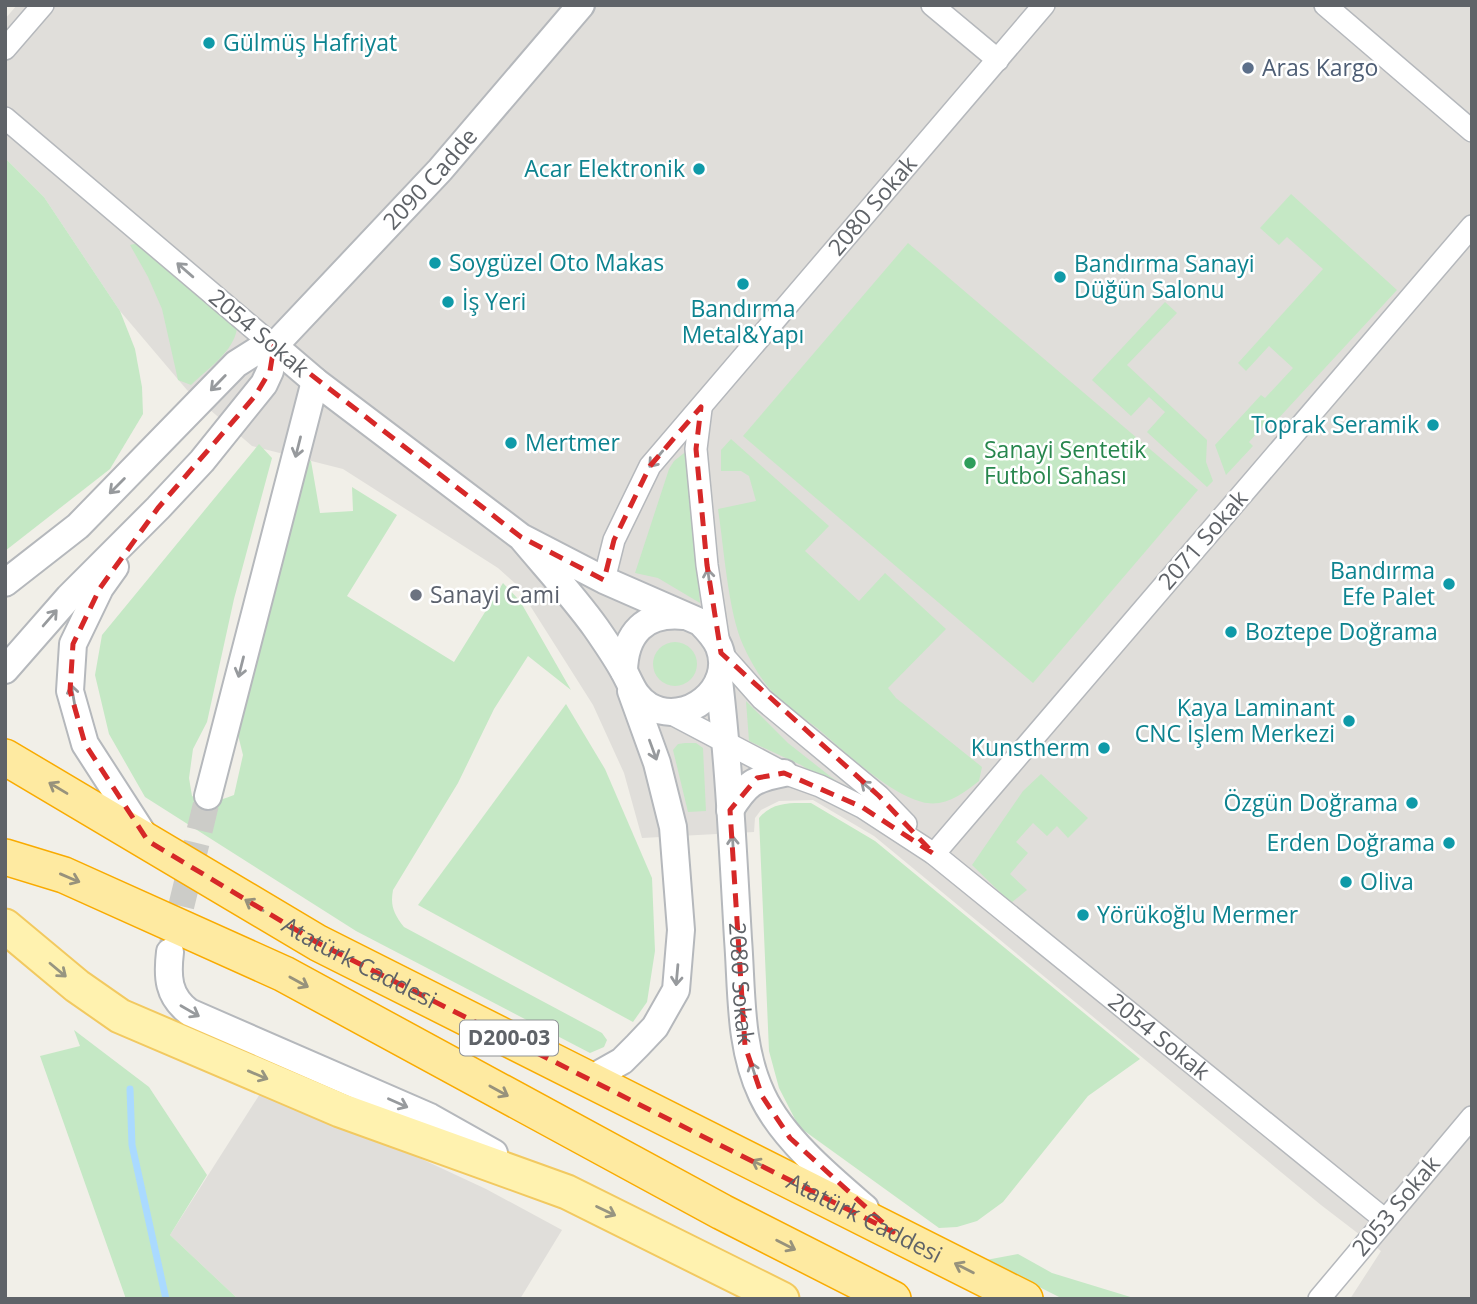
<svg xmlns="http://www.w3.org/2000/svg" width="1477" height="1304" font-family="'Open Sans',sans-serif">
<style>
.industrial{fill:#e0deda}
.green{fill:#c5e8c5}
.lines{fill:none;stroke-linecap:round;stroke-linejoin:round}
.stream{stroke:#aadaff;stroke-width:7}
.tertiary-tunnel{stroke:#ccccc8;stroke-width:26;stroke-dasharray:26 13;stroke-linecap:butt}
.minor-casing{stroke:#b5b8bc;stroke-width:24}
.tertiary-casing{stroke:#b5b8bc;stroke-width:30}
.primary-casing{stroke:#f2c960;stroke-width:37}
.trunk-casing{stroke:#f9ab00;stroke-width:38}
.minor{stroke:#fff;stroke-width:21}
.tertiary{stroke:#fff;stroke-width:26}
.primary{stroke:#fff2af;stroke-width:33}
.trunk{stroke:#feeaa1;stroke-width:35}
.oneway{stroke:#979a9d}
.oneway2{stroke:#97927c}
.oneway3{stroke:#979581}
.marked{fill:none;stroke:#d62828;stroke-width:5;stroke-dasharray:14 9;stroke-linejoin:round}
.culture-dot{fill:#0f9aa8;stroke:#fff;stroke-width:2.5}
.service-dot{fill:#5c6f8a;stroke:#fff;stroke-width:2.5}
.leisure-dot{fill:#2e9e5b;stroke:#fff;stroke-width:2.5}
.worship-dot{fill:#6b7280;stroke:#fff;stroke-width:2.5}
.labels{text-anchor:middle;stroke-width:5;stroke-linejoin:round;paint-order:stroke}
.shield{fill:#fff;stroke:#8f9295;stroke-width:2}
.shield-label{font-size:21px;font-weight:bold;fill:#5f6368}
.culture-label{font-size:23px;fill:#0d838f;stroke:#fff;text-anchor:start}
.service-label{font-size:23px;fill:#4e5e75;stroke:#fff;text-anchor:start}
.street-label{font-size:23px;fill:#5f6368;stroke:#fff}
.leisure-label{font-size:23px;fill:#27864d;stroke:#fff;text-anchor:start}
.worship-label{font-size:23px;fill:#5b616d;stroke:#fff;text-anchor:start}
</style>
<rect width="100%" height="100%" fill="#f1efe8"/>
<g class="industrial">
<path d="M17 5H1472V1299H1350L1381 1251 1321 1205 874 836 813 800 779 801 761 810 755 818 754 832 642 838 624 773 593 705 517 585 498 568 343 469 252 446 187 390 120 311 44 197 5 158V19Z"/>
<path d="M265 1086 486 1189 562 1230 520 1299H238L170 1235Z"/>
</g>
<g class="green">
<path d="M5 158 44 197 120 311 135 349 142 387 143 414 110 469 5 551Z"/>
<path d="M1291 194 1397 290 1276 421 1271 417 1249 442 1253 446 1226 475 1215 445 1261 395 1265 398 1293 368 1269 346 1246 371 1238 363 1323 269 1287 237 1279 245 1260 228Z"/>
<path d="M138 243 237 328C234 352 207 369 191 385L178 380 162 309 148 277 130 245Z"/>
<path d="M908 243 1198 490 1033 683 743 436Z"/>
<path d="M1165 302 1177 313 1127 365 1207 440 1206 462 1213 481 1207 487 1147 432 1165 412 1149 397 1131 416 1092 380Z"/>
<path d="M731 439 829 526 805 551 859 601 885 573 946 629 888 688 896 698 982 767 979 781C963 794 944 808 922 802 888 793 844 751 817 728 803 717 787 707 775 695 762 681 751 663 743 645 728 611 724 548 718 509L756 501 749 476 741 471H721V450Z"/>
<path d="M259 444 272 458 234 599 207 722 193 749 189 778 192 796C208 805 218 801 234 795L243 755 237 731 306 458 311 461 320 513 353 511 352 487 397 515 347 596 454 662 503 583 520 601 571 690 528 656 494 709 458 783 393 890C390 906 394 914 404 927L602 1033 607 1040 604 1047 590 1053 356 931 145 797 109 734 95 675 102 635Z"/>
<path d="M688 450 700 603 658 578 635 573 669 469 674 461Z"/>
<circle cx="675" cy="664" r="22"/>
<path d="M746 701 788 743 859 799 858 802 801 765 749 741Z"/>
<path d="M566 704 605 769 652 878 655 951 647 1002 633 1022 418 905Z"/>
<path d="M685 743H696L703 748 706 811 688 812 673 750 678 744Z"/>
<path d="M1041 774 1088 818 1068 838 1057 826 1047 836 1033 823 1016 842 1028 853 1010 874 1027 890 1011 903 972 865 1023 791Z"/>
<path d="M811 803 875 841 1140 1059 1088 1096 1003 1202 977 1221 957 1227 939 1228 799 1127 779 1088 769 1051 759 818C773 801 792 803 811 803Z"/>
<path d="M74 1030 149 1087 207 1175 170 1235 238 1299H126L40 1056 80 1046Z"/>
<path d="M1018 1254 1052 1273 1137 1299H1063L986 1260Z"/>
</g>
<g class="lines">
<path class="stream" d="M130 1089 132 1145 166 1299"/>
<path class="tertiary-tunnel" d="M172 944 208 796"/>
<g class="minor-casing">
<g id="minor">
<path d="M932 5 998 60"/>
<path d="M1325 5 1472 131"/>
<path d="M5 49 43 5"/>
<path d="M5 118 274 346"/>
<path d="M701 409 696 449 707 565 719 644"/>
<path id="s1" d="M604 580 614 540 650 466 1044 5"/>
<path d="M721 653 762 699 879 796 906 824"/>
<path id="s2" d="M668 712 784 773 820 786 862 807 934 854 1384 1219"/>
<path d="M934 854 1472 226"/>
<path d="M1319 1299 1472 1117"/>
</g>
</g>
<g class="tertiary-casing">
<g id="tertiary">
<path d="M274 346 315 381 521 537 604 580 700 622C708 630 715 637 719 647 735 688 686 727 649 706 633 696 631 683 622 668 614 654 605 641 596 628 573 596 546 567 521 537"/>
<path d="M115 567 100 588 73 644 70 691 85 744 147 840"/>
<path id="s3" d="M5 583 78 526 236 364 255 352 274 346 440 170 581 5"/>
<path d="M5 670 69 597 158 508 202 461 264 384 270 371 274 346"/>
<path d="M624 671C625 633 645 612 684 616"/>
<path id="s4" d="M719 680C729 766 733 852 738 939 742 991 739 1047 762 1095 782 1138 830 1178 865 1208"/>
<path d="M208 796 315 381"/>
<path d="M730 810C747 783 753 779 784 773"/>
<path d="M170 952C167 977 168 996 189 1012L430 1117 494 1153"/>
<path d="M590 1079 622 1061 637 1046 655 1027 676 990 681 930 673 827 657 763 631 691"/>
</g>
</g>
<g class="primary-casing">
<path id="primary" d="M5 926 77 986 120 1016 340 1110 567 1192 782 1299"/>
</g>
<g class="trunk-casing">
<g id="trunk">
<path id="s5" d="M5 757 318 943 1025 1299"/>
<path d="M5 857 64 875 284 974 722 1212 893 1299"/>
</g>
</g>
<use href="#minor" class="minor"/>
<use href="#tertiary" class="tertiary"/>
<use href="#primary" class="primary"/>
<use href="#trunk" class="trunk"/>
</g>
<defs><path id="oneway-shaft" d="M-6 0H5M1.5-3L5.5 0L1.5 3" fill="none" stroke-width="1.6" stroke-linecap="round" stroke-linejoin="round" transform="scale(1.75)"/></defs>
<g class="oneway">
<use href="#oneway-shaft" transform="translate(185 270) rotate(-139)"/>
<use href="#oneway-shaft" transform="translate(218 383) rotate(134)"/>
<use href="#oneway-shaft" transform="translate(298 447) rotate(104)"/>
<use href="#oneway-shaft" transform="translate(656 459) rotate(130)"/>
<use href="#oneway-shaft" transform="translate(117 486) rotate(135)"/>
<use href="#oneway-shaft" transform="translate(709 579) rotate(-98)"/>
<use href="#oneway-shaft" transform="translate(50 618) rotate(-49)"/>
<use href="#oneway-shaft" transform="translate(241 667) rotate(104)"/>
<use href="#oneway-shaft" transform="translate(73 695) rotate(-100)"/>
<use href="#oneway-shaft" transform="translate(653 750) rotate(70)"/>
<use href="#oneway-shaft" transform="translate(869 788) rotate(-140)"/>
<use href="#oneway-shaft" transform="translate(733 846) rotate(-93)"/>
<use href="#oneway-shaft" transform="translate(677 975) rotate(95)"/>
<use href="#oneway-shaft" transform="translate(190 1011) rotate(30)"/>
<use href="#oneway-shaft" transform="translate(754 1072) rotate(-108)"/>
<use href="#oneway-shaft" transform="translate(398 1103) rotate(24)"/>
</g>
<g class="oneway2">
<use href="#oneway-shaft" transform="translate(58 788) rotate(-149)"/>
<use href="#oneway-shaft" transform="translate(70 878) rotate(23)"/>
<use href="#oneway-shaft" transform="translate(254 905) rotate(-149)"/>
<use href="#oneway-shaft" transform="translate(299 982) rotate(29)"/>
<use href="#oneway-shaft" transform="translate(499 1091) rotate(29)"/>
<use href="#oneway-shaft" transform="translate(761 1165) rotate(-153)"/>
<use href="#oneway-shaft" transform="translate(786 1245) rotate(27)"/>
<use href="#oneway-shaft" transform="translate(964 1268) rotate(-153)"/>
</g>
<g class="oneway3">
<use href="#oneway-shaft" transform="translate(58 970) rotate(40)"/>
<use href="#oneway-shaft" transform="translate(258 1075) rotate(23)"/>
<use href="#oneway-shaft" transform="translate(606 1211) rotate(26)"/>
</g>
<path class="marked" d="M274 346 521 537 604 580 614 540 650 466 701 407 696 449 707 565 721 653 879 796 934 854 862 807 784 773 757 778 730 810 745 1046 762 1096 790 1138 893 1232 318 943 148 841 85 744 70 691 73 644 100 588 158 508 255 396 270 371Z"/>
<g class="culture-dot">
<circle cx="209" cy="43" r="7"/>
<circle cx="699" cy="169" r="7"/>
<circle cx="435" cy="263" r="7"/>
<circle cx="1060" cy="277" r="7"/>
<circle cx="743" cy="284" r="7"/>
<circle cx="448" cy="302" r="7"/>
<circle cx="1433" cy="425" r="7"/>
<circle cx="511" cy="443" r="7"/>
<circle cx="1449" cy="584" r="7"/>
<circle cx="1231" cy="632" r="7"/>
<circle cx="1349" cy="721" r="7"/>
<circle cx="1104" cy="748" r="7"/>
<circle cx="1412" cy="803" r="7"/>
<circle cx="1449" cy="843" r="7"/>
<circle cx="1346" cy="882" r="7"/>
<circle cx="1083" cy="915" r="7"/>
</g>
<circle class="service-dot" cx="1248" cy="68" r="7"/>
<circle class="leisure-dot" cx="970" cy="463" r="7"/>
<circle class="worship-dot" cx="416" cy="595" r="7"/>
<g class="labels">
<rect class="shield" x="460" y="1020.5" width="98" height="35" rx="5"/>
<g class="shield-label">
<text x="509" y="1045">D200-03</text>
</g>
<g class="culture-label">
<text x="223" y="51">Gülmüş Hafriyat</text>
<text x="685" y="177" text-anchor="end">Acar Elektronik</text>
<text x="449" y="271">Soygüzel Oto Makas</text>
<text x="1074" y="272">Bandırma Sanayi<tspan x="1074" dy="26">Düğün Salonu</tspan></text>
<text x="462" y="310">İş Yeri</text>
<text x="743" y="317" text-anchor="middle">Bandırma<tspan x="743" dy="26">Metal&amp;Yapı</tspan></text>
<text x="1419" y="433" text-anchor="end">Toprak Seramik</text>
<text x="525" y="451">Mertmer</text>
<text x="1435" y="579" text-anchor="end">Bandırma<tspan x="1435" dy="26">Efe Palet</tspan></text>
<text x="1245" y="640">Boztepe Doğrama</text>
<text x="1335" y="716" text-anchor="end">Kaya Laminant<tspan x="1335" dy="26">CNC İşlem Merkezi</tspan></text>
<text x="1090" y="756" text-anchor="end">Kunstherm</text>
<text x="1398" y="811" text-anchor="end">Özgün Doğrama</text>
<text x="1435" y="851" text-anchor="end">Erden Doğrama</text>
<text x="1360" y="890">Oliva</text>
<text x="1097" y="923">Yörükoğlu Mermer</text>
</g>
<g class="service-label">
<text x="1262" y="76">Aras Kargo</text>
</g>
<g class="street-label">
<text dy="8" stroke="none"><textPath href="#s3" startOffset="590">2090 Cadde</textPath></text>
<text dy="8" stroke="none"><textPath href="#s1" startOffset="466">2080 Sokak</textPath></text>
<text transform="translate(259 333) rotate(40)" y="8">2054 Sokak</text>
<text transform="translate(1203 540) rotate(-49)" y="8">2071 Sokak</text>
<text dy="8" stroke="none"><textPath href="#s5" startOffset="410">Atatürk Caddesi</textPath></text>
<text dy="8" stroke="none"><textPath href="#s4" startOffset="304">2080 Sokak</textPath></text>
<text dy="8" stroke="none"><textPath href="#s2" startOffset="592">2054 Sokak</textPath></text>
<text transform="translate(1396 1206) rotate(-50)" y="8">2053 Sokak</text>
<text dy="8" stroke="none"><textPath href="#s5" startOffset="976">Atatürk Caddesi</textPath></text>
</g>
<g class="leisure-label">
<text x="984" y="458">Sanayi Sentetik<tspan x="984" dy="26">Futbol Sahası</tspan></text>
</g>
<g class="worship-label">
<text x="430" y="603">Sanayi Cami</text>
</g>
</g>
<rect width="1477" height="1304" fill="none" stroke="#5f6368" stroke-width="14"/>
</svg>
